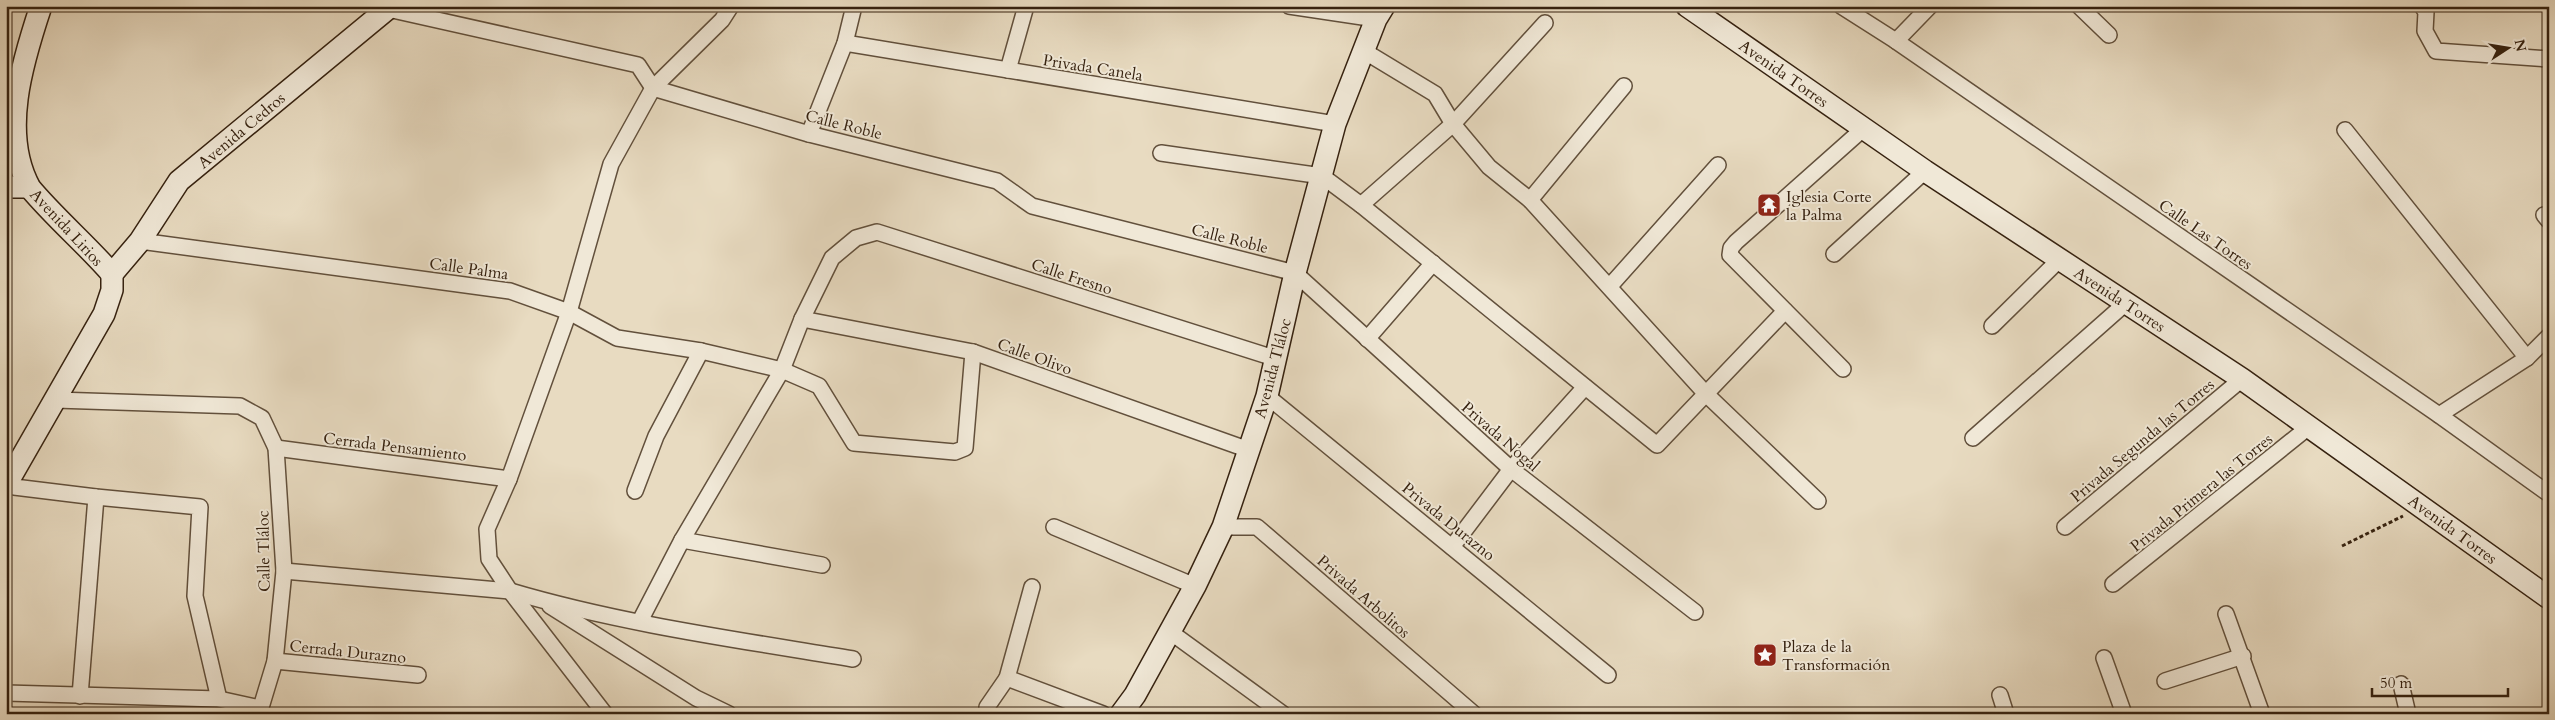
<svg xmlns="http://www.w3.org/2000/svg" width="2555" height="720" font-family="Cardo,serif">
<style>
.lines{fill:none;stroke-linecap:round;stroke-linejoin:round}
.street-casing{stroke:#62503c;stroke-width:18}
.secondary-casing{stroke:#362210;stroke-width:24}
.path{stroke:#362210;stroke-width:3;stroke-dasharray:4 2.5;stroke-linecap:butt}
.street{stroke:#f0e8d7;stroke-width:15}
.secondary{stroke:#f0e8d7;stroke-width:21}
.labels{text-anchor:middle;stroke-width:4;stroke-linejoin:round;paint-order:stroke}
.street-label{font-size:16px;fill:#362210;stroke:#f0e8d7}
.poi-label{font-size:16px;fill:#362210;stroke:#f0e8d7;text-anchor:start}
</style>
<rect width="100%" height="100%" fill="#e8dbc1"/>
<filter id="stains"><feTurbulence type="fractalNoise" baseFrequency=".004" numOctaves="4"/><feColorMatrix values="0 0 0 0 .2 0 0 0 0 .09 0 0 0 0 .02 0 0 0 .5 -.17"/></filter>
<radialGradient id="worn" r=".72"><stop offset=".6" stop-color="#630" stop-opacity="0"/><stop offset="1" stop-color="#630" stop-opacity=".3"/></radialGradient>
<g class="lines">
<g class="street-casing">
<g id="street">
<path d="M1289 6 1376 19"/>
<path d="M1841 6 1896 41 2439 415 2549 494"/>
<path d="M2079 6 2109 35"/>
<path d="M2422 6 2426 12 2425 31 2436 51 2549 59"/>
<path d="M388 9 638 65 653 88 809 134 997 181 1032 206 1295 273 1511 469 1695 612"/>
<path d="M1896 41 1930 6"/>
<path d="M845 43 1335 124"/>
<path d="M1364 51 1435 94 1453 124 1489 167 1530 200 1706 394 1818 501"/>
<path d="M1008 70 1026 6"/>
<path d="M2345 130 2527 358"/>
<path d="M809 134 845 43 854 6"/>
<path d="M1161 153 1322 176 1361 205 1657 445 1785 311"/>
<path d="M1530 200 1624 86"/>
<path d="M1361 205 1453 124 1545 23"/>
<path d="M2544 215 2549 221"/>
<path d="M140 241 510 291 569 312 617 338 701 351 782 370 819 386 854 443 955 452 965 448 973 352"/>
<path d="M1834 254 1925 171"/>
<path d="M1610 286 1718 165"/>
<path d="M802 319 973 352 1249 450"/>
<path d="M1992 326 2059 260"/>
<path d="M1367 339 1433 263"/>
<path d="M1843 369 1730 255 1731 248 1736 242 1863 129"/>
<path d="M1267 396 1608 675"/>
<path d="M56 400 240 406 262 418 276 448 284 571 275 661 259 714"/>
<path d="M2439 415 2527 358 2549 336"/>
<path d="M1973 438 2127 302"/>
<path d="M276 448 509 479"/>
<path d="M6 486 96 497 200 507 195 596 219 699"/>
<path d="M635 491 656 436 701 351"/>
<path d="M1054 527 1195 586"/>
<path d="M1223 527H1257L1474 714"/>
<path d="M2065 527 2242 379"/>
<path d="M682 540 822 565"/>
<path d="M1452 547 1511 469 1585 387"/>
<path d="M284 571 510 591C621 624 739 640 853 659"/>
<path d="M2113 584 2310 426"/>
<path d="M550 606 696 698 729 714"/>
<path d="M2226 614 2262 714"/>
<path d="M640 621 682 540 782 370 802 319 832 258 856 238 877 232 1277 359"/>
<path d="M1169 631 1283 714"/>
<path d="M2104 658 2124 714"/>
<path d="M275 661 418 675"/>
<path d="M1007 678 1103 714"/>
<path d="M2165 681 2243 656"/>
<path d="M2401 684 2408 714"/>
<path d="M6 693 219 699 260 708"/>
<path d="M2000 695 2006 714"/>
<path d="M80 696 96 497"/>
<path d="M987 707 1007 678 1032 587"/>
<path d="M605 714 510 591 489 559 487 529 509 479 569 312 611 164 653 88 722 20 731 6"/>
</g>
</g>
<g class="secondary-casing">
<g id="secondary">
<path d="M41 6C22 63 0 134 30 188 55 218 86 244 112 274"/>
<path d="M1687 6 1925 171 2242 379 2549 598"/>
<path d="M6 187H29"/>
<path d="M112 274 140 241 179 181 391 6"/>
<path d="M6 485 104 314 112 290V274"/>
<path d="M1121 714 1135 695 1195 586 1223 527 1267 396 1295 273 1335 124 1376 19 1384 6"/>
</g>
</g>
<path class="path" d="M2342 546 2403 516"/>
<use href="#street" class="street"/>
<use href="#secondary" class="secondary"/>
</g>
<defs>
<g id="temple-square" transform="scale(1.25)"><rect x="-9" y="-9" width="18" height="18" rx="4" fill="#8f2418" stroke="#f0e8d7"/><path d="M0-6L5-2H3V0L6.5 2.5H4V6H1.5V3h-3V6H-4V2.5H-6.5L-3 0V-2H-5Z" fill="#fff"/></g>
<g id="sight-square" transform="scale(1.25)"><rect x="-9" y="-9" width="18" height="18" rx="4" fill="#8f2418" stroke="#f0e8d7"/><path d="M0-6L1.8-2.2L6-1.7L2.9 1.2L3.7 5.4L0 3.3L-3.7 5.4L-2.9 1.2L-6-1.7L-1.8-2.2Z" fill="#fff"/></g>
</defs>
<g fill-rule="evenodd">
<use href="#temple-square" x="1769" y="205"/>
<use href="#sight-square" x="1765" y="655"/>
</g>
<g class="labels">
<g class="street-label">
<text transform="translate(1093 67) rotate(9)" y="6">Privada Canela</text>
<text transform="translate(1784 73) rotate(35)" y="6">Avenida Torres</text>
<text transform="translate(844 124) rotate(14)" y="6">Calle Roble</text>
<text transform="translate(241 130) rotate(-40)" y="6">Avenida Cedros</text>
<text transform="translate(67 227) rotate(47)" y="6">Avenida Lirios</text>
<text transform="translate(2206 234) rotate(35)" y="6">Calle Las Torres</text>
<text transform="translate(1230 238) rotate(14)" y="6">Calle Roble</text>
<text transform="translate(469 268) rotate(8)" y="6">Calle Palma</text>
<text transform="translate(1072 276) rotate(18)" y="6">Calle Fresno</text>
<text transform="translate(2120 299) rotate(33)" y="6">Avenida Torres</text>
<text transform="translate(1035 356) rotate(20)" y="6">Calle Olivo</text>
<text transform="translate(1272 368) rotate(-75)" y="6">Avenida Tláloc</text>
<text transform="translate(1501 436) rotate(41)" y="6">Privada Nogal</text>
<text transform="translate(2142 440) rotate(-40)" y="6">Privada Segunda las Torres</text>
<text transform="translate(395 446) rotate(7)" y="6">Cerrada Pensamiento</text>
<text transform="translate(2201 492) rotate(-39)" y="6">Privada Primera las Torres</text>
<text transform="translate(1449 521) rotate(39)" y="6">Privada Durazno</text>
<text transform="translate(2453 529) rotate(36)" y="6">Avenida Torres</text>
<text transform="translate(263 551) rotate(-91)" y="6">Calle Tláloc</text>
<text transform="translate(1364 596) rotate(41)" y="6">Privada Arbolitos</text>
<text transform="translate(348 651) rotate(6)" y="6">Cerrada Durazno</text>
</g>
<g class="poi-label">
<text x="1786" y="202">Iglesia Corte<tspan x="1786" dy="18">la Palma</tspan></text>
<text x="1782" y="652">Plaza de la<tspan x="1782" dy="18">Transformación</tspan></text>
</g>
</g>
<rect width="2555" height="720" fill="none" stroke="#e8dbc1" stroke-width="25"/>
<rect x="8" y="8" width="2540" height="705" fill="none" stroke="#362210" stroke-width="2.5"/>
<rect x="12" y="12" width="2530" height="695" fill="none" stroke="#362210"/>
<g transform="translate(2508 48) rotate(78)" stroke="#f0e8d7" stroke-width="4" paint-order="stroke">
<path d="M0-4L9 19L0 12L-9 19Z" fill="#362210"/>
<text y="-8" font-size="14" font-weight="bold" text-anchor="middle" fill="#362210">N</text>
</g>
<path d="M2372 688v8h136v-8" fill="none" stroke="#362210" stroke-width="2.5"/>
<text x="2380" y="688" font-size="15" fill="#362210" stroke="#f0e8d7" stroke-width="4" paint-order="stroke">50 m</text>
<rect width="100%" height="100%" filter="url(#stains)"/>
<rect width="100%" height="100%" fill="url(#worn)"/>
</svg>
